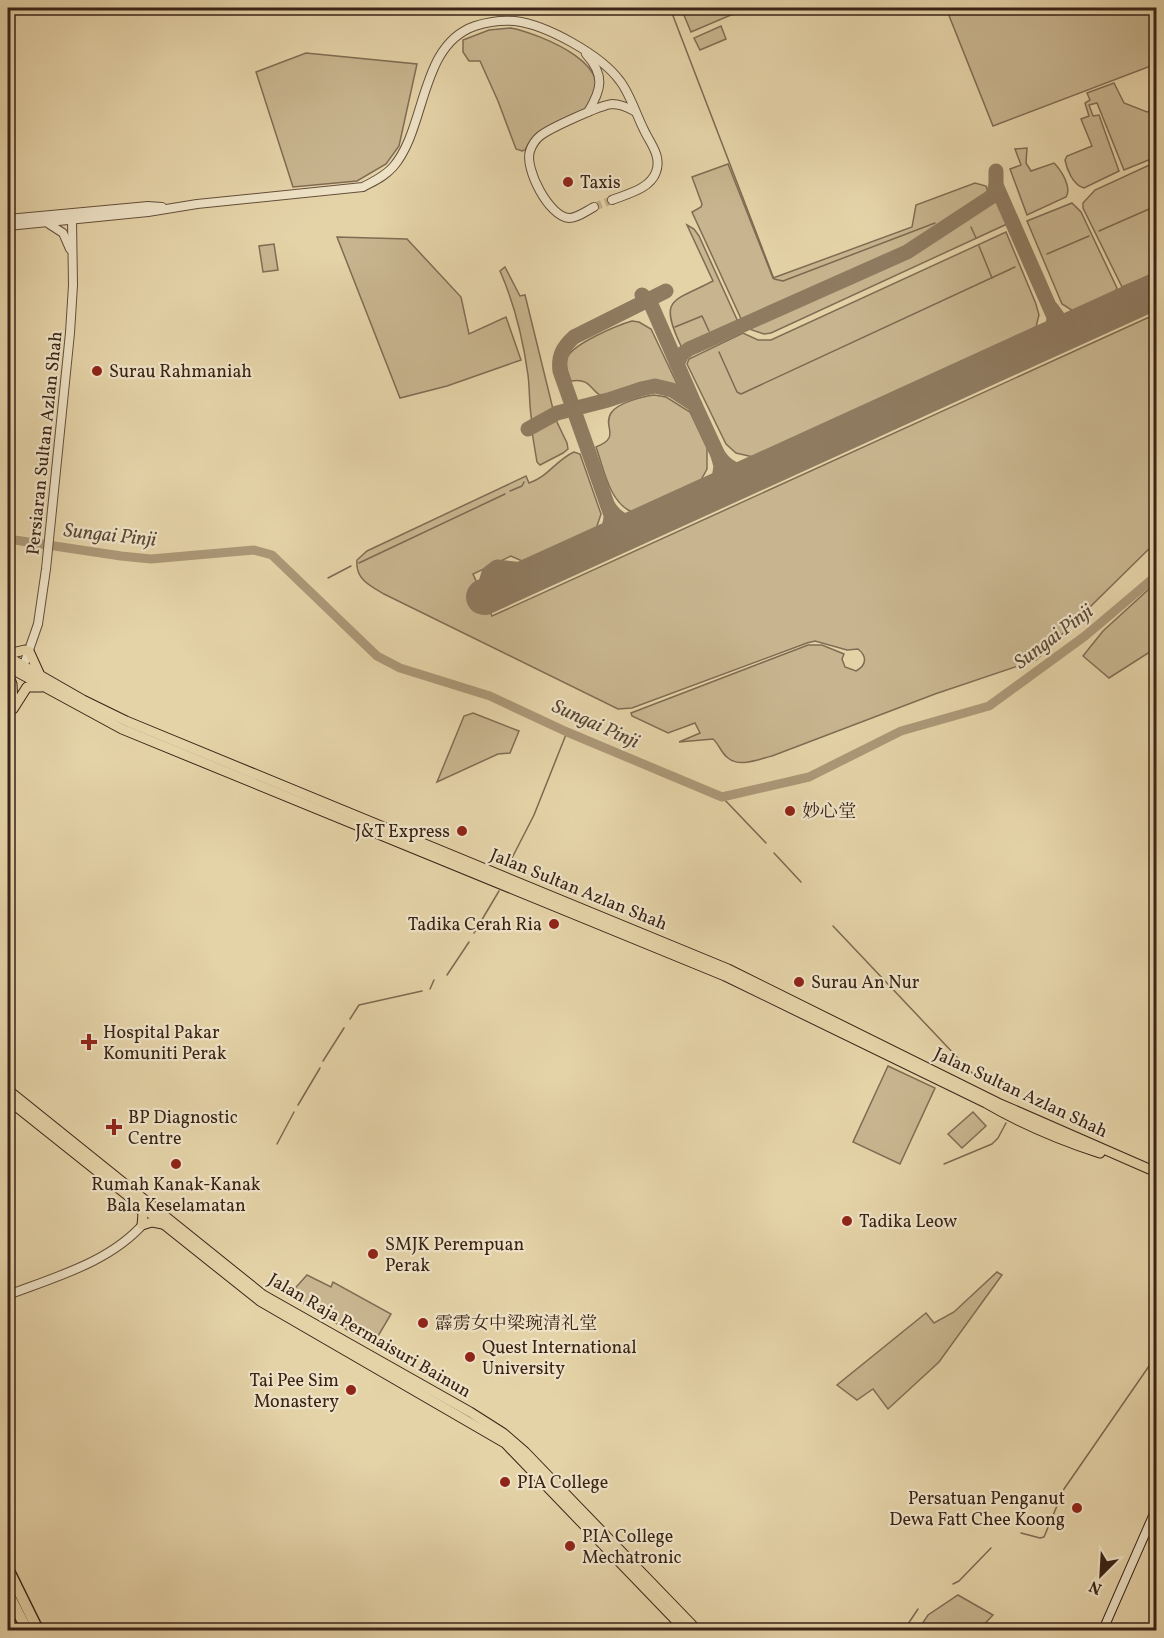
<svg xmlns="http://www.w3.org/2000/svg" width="1164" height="1638" font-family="Vollkorn,'Noto Serif SC',serif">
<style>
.green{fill:#c8b58f;stroke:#806c53;stroke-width:1.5}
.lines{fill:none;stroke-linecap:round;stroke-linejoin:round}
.stream{stroke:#7d6951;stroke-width:1.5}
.river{stroke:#ab9777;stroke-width:9}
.taxiway{stroke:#8f7b60;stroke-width:15}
.runway{stroke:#8f7b60;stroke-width:36}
.tertiary-tunnel{stroke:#c3b08b;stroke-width:8;stroke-dasharray:8 4;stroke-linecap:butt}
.tertiary-casing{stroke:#644f3b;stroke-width:10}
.secondary-casing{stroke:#392317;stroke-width:10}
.primary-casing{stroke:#392317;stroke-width:11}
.trunk-casing{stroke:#392317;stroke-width:13}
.tertiary{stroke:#eee2c6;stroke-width:8}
.secondary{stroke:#eee2c6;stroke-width:8}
.primary{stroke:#e5d3a8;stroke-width:9}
.trunk{stroke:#e5d3a8;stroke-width:10}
.poi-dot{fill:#8f2418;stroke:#eee2c6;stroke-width:2}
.labels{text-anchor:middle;stroke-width:4.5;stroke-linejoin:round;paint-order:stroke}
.poi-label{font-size:18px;fill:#392317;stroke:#eee2c6;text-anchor:start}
.street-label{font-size:18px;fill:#392317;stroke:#eee2c6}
.water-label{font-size:20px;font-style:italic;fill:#5b4634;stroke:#eee2c6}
</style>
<rect width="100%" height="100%" fill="#e5d3a8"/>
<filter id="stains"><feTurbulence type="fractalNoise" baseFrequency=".00333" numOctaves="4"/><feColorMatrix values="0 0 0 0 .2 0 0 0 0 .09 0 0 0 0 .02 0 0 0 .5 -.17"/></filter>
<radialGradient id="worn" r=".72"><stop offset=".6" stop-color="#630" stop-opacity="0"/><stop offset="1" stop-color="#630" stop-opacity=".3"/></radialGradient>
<g class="green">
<path d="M681 8H745V9L691 32Z"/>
<path d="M946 8H1156V64L993 126Z"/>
<path d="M721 26 726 39 700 50 694 38Z"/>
<path d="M511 28C540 34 628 68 585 109 566 127 539 121 525 150L522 151 516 149 498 101 480 61H469L463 52V40L489 30Z"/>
<path d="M306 53 417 64 399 146 386 164 357 181 293 187 256 72Z"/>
<path d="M1114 83 1124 103 1147 112 1150 111 1156 124V157L1124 170 1097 103 1089 105 1093 116 1099 115 1119 171 1084 188C1073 185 1067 170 1065 160L1067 156 1092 146 1081 119 1089 116 1085 103 1090 100 1087 93Z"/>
<path d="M1027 148 1026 163 1031 171 1054 163C1062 171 1072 188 1066 197L1027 215 1010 169 1021 165 1015 149Z"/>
<path d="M1156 162V273L1122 287 1083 208V203L1095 190Z"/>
<path d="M728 164 773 278 912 227 916 205 975 183 986 186 988 192 974 205 917 243 743 323 692 212 701 207 702 204 692 177Z"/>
<path d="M991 201 998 203 1007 224 771 333 764 334 749 329 907 258Z"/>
<path d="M1072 203 1081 212 1117 288 1115 292 1073 311 1062 304 1027 221Z"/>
<path d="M687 225 694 229 699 236 739 324 688 347 681 346C658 297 673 302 713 281Z"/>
<path d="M1006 232 1036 304 1039 315 1036 327 753 457 736 453 726 444 687 364 689 359 743 333 758 340H771Z"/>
<path d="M337 237 407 239 461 297 469 334 506 317 521 360 447 386 400 398Z"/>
<path d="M274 244 278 270 263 272 259 246Z"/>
<path d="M505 267 520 296 525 295 553 409 551 412 532 422C529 407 530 391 528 375 523 339 515 305 500 271Z"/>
<path d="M1156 314V542L1036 660 935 694 772 756C759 759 740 768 728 758 721 753 719 744 713 739L679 742 700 733 695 723 668 733 632 716 631 713 808 645H822L844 654 842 659 845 667 856 671C867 665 867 656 858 649L847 650 815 641 807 643 632 708 618 709 384 594C370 586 355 579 357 560L367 551 526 476 529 483C548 477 556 460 574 452L580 454 601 514 596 529 522 561 511 556 473 574 492 616Z"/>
<path d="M632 321 639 322 651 329 678 386C652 376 629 387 606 398 590 394 593 377 571 381 568 373 565 366 567 358 572 344 618 325 632 321Z"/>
<path d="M654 395 666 397 690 412 707 448V469L701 480 632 512C609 502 604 469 596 447 622 437 602 427 611 413 617 403 644 396 654 395Z"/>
<path d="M555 418 567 443 568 449 563 453 540 465 537 462 532 432Z"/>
<path d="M1149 589 1156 595V648L1109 678 1083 656 1103 631Z"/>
<path d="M473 713 519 731 510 753 498 754 437 782 464 716Z"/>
<path d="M888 1066 935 1088 900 1164 853 1142Z"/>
<path d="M973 1112 986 1126 962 1148 948 1134Z"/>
<path d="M997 1272 1002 1275 939 1362 888 1409 873 1389 857 1400 837 1385 926 1313 934 1323 954 1312Z"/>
<path d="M307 1275 331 1287 333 1282 391 1314 374 1343H369L289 1295Z"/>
<path d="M958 1595 993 1615 979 1630H918L928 1615Z"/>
</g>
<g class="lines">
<g class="stream">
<path d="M670 8 774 279 783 281 935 223"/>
<path d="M971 227 976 238"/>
<path d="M1099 231 1156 206"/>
<path d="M979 246 992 278"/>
<path d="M1047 254 1089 236"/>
<path d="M675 327 702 316 709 331"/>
<path d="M719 352 737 392 741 394 1015 267"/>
<path d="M510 491 522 486 524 482"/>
<path d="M359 563 505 494"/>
<path d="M328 578 351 566"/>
<path d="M722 797 766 843"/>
<path d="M774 853 801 882"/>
<path d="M512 858 534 815 567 732"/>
<path d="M833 926 973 1074"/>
<path d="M474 933 499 891"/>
<path d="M447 975 469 942"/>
<path d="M430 989 434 980"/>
<path d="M350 1019 359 1005 422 991"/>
<path d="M323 1061 344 1028"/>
<path d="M298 1105 320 1068"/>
<path d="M277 1144 294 1112"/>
<path d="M944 1164 992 1144 998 1138 1006 1123"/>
<path d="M1021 1533 1040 1538 1044 1537 1064 1489 1156 1356"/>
<path d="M953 1584 959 1581 991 1548"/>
<path d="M904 1630 918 1609"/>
</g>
<path class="river" d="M8 539 121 556 151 559 254 550 272 555 377 656 400 668 490 696 567 732 722 797 809 777 901 731 989 706 1085 636 1156 576"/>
<g class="taxiway">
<path d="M996 171V185L1054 317 1053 327 1046 342"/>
<path d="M642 295 650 302 695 405 718 455 721 466 719 479 705 496"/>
<path d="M1052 309 1062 323 1082 325"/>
<path d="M677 364 682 354 689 349 907 252 991 197 994 192 996 185"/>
<path d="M528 429 557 413 608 400 641 389 655 386 672 390 695 405"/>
<path d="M718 455C733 476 746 472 769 468"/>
<path d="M608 506C620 525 634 525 654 520"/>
<path d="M593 547C604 539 611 529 611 515L560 371C558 356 563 347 574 337L666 291"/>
<path d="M497 567 523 570 552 567 509 596 500 599 491 596 485 586 489 573Z"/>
</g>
<path class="runway" d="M484 597 1156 291"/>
<path class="tertiary-tunnel" d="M594 207 612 200"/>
<g class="tertiary-casing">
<g id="tertiary">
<path d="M586 54C605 75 602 89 588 112"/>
<path d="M594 207C586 211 578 218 569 218 549 217 524 168 530 151 532 145 535 140 540 136 550 128 601 105 612 104 620 104 627 107 634 111"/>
<path d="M8 219 148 206 162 207"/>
<path d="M49 224 63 233 70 249"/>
<path d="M8 226 148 212 197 204 363 187C374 181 384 177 393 167 427 128 419 45 475 26 487 22 502 20 515 21 547 25 601 55 620 81 630 94 636 114 644 130 650 143 662 156 656 172 650 189 627 194 612 200"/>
<path d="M22 670 38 624 46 569 70 333 73 285 72 220"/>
<path d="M8 1295C55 1277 111 1262 145 1222"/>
</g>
</g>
<g class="secondary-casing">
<path id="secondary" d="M1103 1630 1156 1509"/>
</g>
<g class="primary-casing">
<g id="primary">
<path d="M29 651 39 673"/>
<path d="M8 654 25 650"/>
<path d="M8 657 83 700 126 721 728 969 998 1103 1156 1172"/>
<path d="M8 667 122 729 725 976 986 1103C1022 1124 1060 1140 1100 1153"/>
<path d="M8 675 12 684 13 707"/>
<path d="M13 709 27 687H41"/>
<path d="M8 1090 263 1295 470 1412 503 1433 525 1452 697 1630"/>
<path d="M8 1100 260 1301 505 1443 685 1630"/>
<path d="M139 1205 143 1214 142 1225 152 1222 163 1224"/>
</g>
</g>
<g class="trunk-casing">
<g id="trunk">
<path d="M8 1569 38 1630"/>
<path d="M8 1593 27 1630"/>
</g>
</g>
<use href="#tertiary" class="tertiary"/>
<use href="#secondary" class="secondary"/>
<use href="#primary" class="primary"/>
<use href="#trunk" class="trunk"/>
</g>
<g class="poi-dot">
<circle cx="568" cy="182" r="6"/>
<circle cx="97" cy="371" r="6"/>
<circle cx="790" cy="811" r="6"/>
<circle cx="462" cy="831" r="6"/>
<circle cx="554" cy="924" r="6"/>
<circle cx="799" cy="982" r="6"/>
<path d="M86 1033h6v6h6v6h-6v6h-6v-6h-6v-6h6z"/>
<path d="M111 1118h6v6h6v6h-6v6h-6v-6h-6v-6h6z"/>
<circle cx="176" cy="1164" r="6"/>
<circle cx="847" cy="1221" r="6"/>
<circle cx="373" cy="1254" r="6"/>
<circle cx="423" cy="1323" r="6"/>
<circle cx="470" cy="1357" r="6"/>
<circle cx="351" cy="1390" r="6"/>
<circle cx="505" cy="1482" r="6"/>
<circle cx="1077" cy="1508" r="6"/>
<circle cx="570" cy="1546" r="6"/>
</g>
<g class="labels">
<g class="poi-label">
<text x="580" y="188">Taxis</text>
<text x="109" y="377">Surau Rahmaniah</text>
<text x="802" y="817">妙心堂</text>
<text x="450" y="837" text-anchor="end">J&amp;T Express</text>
<text x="542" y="930" text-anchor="end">Tadika Cerah Ria</text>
<text x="811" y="988">Surau An Nur</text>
<text x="103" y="1038">Hospital Pakar<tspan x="103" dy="21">Komuniti Perak</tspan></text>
<text x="128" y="1123">BP Diagnostic<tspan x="128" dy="21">Centre</tspan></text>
<text x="176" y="1190" text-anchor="middle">Rumah Kanak-Kanak<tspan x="176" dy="21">Bala Keselamatan</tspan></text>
<text x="859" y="1227">Tadika Leow</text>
<text x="385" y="1250">SMJK Perempuan<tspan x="385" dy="21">Perak</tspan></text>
<text x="435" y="1329">霹雳女中梁琬清礼堂</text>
<text x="482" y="1353">Quest International<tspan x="482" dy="21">University</tspan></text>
<text x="339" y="1386" text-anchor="end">Tai Pee Sim<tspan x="339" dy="21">Monastery</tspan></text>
<text x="517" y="1488">PIA College</text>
<text x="1065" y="1504" text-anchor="end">Persatuan Penganut<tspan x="1065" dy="21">Dewa Fatt Chee Koong</tspan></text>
<text x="582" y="1542">PIA College<tspan x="582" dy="21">Mechatronic</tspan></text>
</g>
<g class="street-label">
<text transform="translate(44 443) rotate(-84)" y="6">Persiaran Sultan Azlan Shah</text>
<text transform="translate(579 889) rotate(22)" y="6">Jalan Sultan Azlan Shah</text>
<text transform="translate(1021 1092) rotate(25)" y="6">Jalan Sultan Azlan Shah</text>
<text transform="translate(370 1335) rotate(30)" y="6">Jalan Raja Permaisuri Bainun</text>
</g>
<g class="water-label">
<text transform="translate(110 534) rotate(6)" y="7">Sungai Pinji</text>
<text transform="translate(1053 636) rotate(-37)" y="7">Sungai Pinji</text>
<text transform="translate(596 723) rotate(24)" y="7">Sungai Pinji</text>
</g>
</g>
<rect width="1164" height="1638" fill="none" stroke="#e5d3a8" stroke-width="30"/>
<rect x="9" y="9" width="1146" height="1620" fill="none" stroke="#392317" stroke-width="3"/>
<rect x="15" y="15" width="1134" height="1608" fill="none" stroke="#392317" stroke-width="1.5"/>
<g transform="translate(1101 1575) rotate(204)" stroke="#eee2c6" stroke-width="4.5" paint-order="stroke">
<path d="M0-4.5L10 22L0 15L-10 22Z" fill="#392317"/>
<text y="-9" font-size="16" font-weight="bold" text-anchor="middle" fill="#392317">N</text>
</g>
<rect width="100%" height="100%" filter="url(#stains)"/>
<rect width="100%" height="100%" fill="url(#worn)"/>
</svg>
